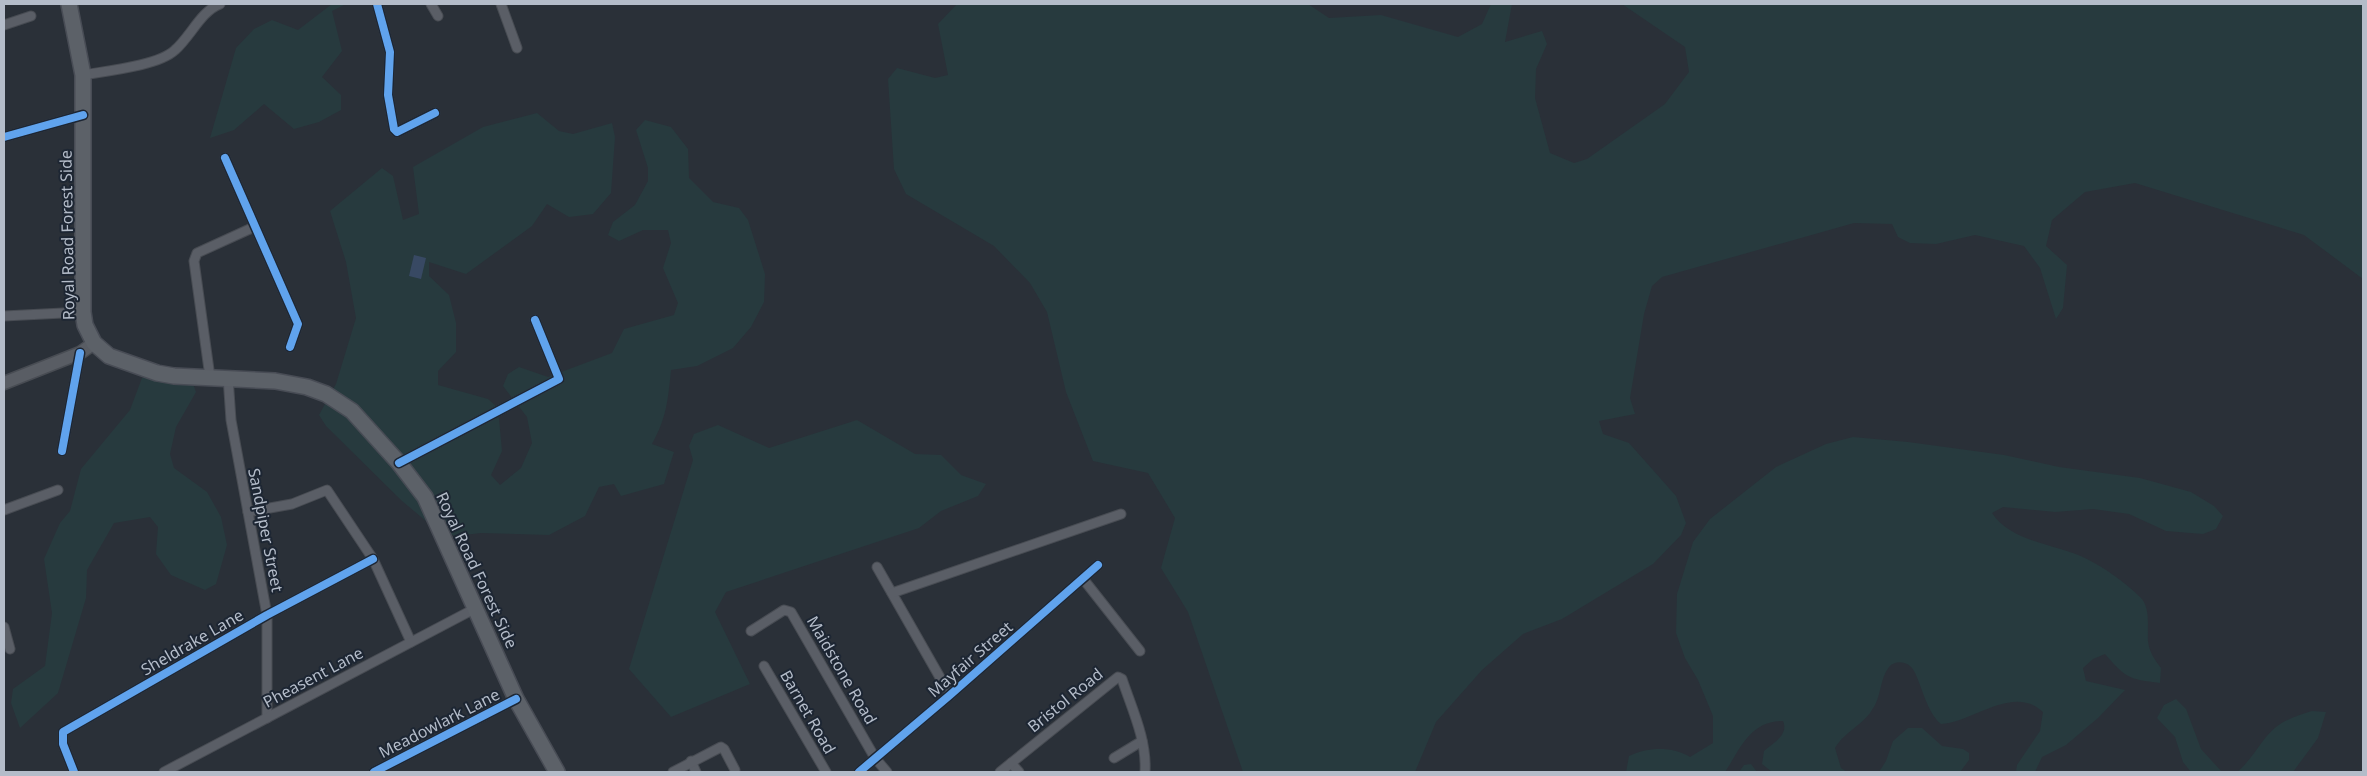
<svg xmlns="http://www.w3.org/2000/svg" width="2367" height="776" font-family="'Noto Sans',sans-serif">
<style>
.green{fill:#273a3e}
.water{fill:#384963}
.lines{fill:none;stroke-linecap:round;stroke-linejoin:round}
.street-casing{stroke:#484c53;stroke-width:11}
.secondary-casing{stroke:#484c53;stroke-width:15}
.primary-casing{stroke:#484c55;stroke-width:18}
.street{stroke:#5a5e66;stroke-width:9}
.secondary{stroke:#595d64;stroke-width:12}
.primary{stroke:#5c6168;stroke-width:15}
.cycleway-casing{stroke:#1d2633;stroke-width:11}
.cycleway{stroke:#60a3ed;stroke-width:8}
.labels{text-anchor:middle;stroke-width:4;stroke-linejoin:round;paint-order:stroke}
.street-label{font-size:16px;fill:#b4bcc9;stroke:#1d2633}
</style>
<rect width="100%" height="100%" fill="#2a3038"/>
<g class="green">
<path d="M332 4H346L332 11 342 51 322 77 341 95V110L319 122 294 129 264 104 234 130 210 138 236 48 254 29 272 20 298 30Z"/>
<path d="M957 4H1308L1329 18 1381 15 1458 37 1482 24 1491 4H1512L1505 42 1542 31 1547 44 1536 69 1535 98 1550 153 1574 163 1587 159 1665 104 1689 72 1685 47 1622 4H2363V279L2304 235 2135 183 2085 192 2052 220 2046 246 2067 265 2063 308 2056 319 2040 268 2024 246 1975 235 1936 244 1910 243 1898 237 1892 224 1854 223 1662 277 1652 286 1644 314 1630 398 1635 414 1599 421 1603 434 1629 443 1676 496 1686 523 1681 535 1653 564 1562 619 1523 634 1482 670 1436 722 1415 772H1243L1188 612 1161 568 1175 518 1148 473 1093 461 1066 392 1047 312 1030 283 994 246 906 194 894 169 888 79 897 68 935 78 948 75 938 24Z"/>
<path d="M537 113 559 131 573 134 612 123 615 137 611 193 593 214 569 217 547 204 532 226 466 274 429 262V276L449 295 456 323V352L438 371V385L488 399 498 408 502 451 491 475 500 485 521 468 532 443 527 417 503 386 508 374 519 367 548 377 612 353 624 329 674 315 678 303 663 268 671 243 668 230H643L619 241 608 235 613 222 635 205 648 181V168L636 130 645 120 671 127 688 149 689 178 713 202 739 208 748 220 765 274 764 302 751 327 733 348 697 366 671 370C668 399 667 417 652 444L674 452 664 484 621 496 614 484 599 487 585 516 549 535 481 533 455 536 432 526 402 501 326 426 319 415 336 384 356 318 346 262 330 211 382 168 393 176 403 220 419 214 413 167 483 127Z"/>
<path d="M142 378H191L196 392 176 427 170 454 174 468 207 492 221 517 227 545 216 584 205 590 171 575 156 554 158 527 150 517 114 523 87 570 86 598 58 693 20 728 11 703 13 689 45 666 52 613 44 559 60 523 70 511 81 469 130 410Z"/>
<path d="M857 420 915 454 941 455 961 475 986 484 978 496 941 511 919 528 726 592 715 612 750 684 671 717 629 669 693 460 689 446 694 434 718 425 769 448Z"/>
<path d="M1853 437 1908 442 2004 455 2059 467 2140 478 2191 492 2214 506 2223 516 2216 529 2203 534 2166 531 2129 514 2093 509 2055 512 2003 507 1992 513C2012 543 2057 544 2087 559 2105 568 2126 583 2140 597 2151 607 2147 628 2148 641 2149 652 2155 660 2161 668L2160 683C2128 679 2126 678 2105 654L2093 659 2083 668 2086 681 2125 690 2098 718 2066 745 2042 757 2035 772H2016L2017 765 2040 731 2043 712C2013 684 1974 722 1941 724 1924 710 1920 674 1910 666 1904 661 1894 661 1889 667 1879 680 1882 696 1872 710 1862 726 1845 731 1835 748L1841 768 1847 772H1772L1762 764 1764 751C1773 743 1789 735 1783 721 1750 721 1741 748 1725 772H1626L1629 756C1648 747 1672 746 1690 757L1713 743V716L1698 680 1685 658 1676 633 1677 594 1693 542 1710 519 1776 467 1826 444Z"/>
<path d="M2176 699 2186 709 2201 749 2222 772H2191L2183 762 2175 737 2157 718 2164 705Z"/>
<path d="M2312 711 2326 712 2318 738 2293 772H2237C2253 759 2262 738 2276 727 2286 719 2300 715 2312 711Z"/>
<path d="M1908 728H1922L1942 746 1963 749 1969 753V760L1960 772H1879L1886 761 1893 741Z"/>
<path d="M1751 764 1757 772H1739L1744 765Z"/>
</g>
<path class="water" d="M414 255 426 258 421 279 409 276Z"/>
<g class="lines">
<g class="street-casing">
<g id="street">
<path d="M377 4 390 52 388 95 394 129 397 132 435 113"/>
<path d="M431 4 438 16"/>
<path d="M501 4 517 48"/>
<path d="M4 25 31 16"/>
<path d="M83 75C106 71 158 66 175 50 191 36 201 11 220 4"/>
<path d="M4 137 83 115"/>
<path d="M225 158 298 324 290 347"/>
<path d="M4 316 83 312"/>
<path d="M210 377 194 261 197 253 254 227"/>
<path d="M228 377 231 420 267 615V718"/>
<path d="M62 451 80 353"/>
<path d="M399 463 559 379 535 320"/>
<path d="M4 510 58 490"/>
<path d="M248 512 292 504 327 490 373 559 411 642"/>
<path d="M877 567 950 695"/>
<path d="M1084 580 1140 651"/>
<path d="M892 593 1121 514"/>
<path d="M4 627 10 649"/>
<path d="M751 631 784 610 791 612 875 758 887 772"/>
<path d="M764 666 826 772"/>
<path d="M1114 758 1142 741"/>
<path d="M691 761 696 772"/>
<path d="M1011 763 1019 772"/>
<path d="M74 772 63 744V732L267 615 373 559"/>
<path d="M164 772 476 608"/>
<path d="M374 772 516 699"/>
<path d="M673 772 721 747 724 749 735 770"/>
<path d="M859 772 950 695 1098 565"/>
<path d="M1000 772 1118 677 1122 679C1132 709 1147 740 1145 772"/>
</g>
</g>
<g class="secondary-casing">
<path id="secondary" d="M4 383 80 353 94 343"/>
</g>
<g class="primary-casing">
<path id="primary" d="M69 4 83 75V312L85 325 94 343 109 356 157 373 174 376 275 381 307 387 326 394 352 411 399 463 425 497 516 699 557 772"/>
</g>
<use href="#street" class="street"/>
<use href="#secondary" class="secondary"/>
<use href="#primary" class="primary"/>
<g class="cycleway-casing">
<g id="cycleway">
<path d="M377 4 390 52 388 95 394 129 397 132 435 113"/>
<path d="M4 137 83 115"/>
<path d="M225 158 298 324 290 347"/>
<path d="M62 451 80 353"/>
<path d="M399 463 559 379 535 320"/>
<path d="M74 772 63 744V732L267 615 373 559"/>
<path d="M374 772 516 699"/>
<path d="M859 772 950 695 1098 565"/>
</g>
</g>
<use href="#cycleway" class="cycleway"/>
</g>
<g class="labels">
<g class="street-label">
<text transform="translate(67 235) rotate(-91)" y="6">Royal Road Forest Side</text>
<text transform="translate(266 530) rotate(79)" y="6">Sandpiper Street</text>
<text transform="translate(477 570) rotate(65)" y="6">Royal Road Forest Side</text>
<text transform="translate(192 642) rotate(-30)" y="6">Sheldrake Lane</text>
<text transform="translate(970 659) rotate(-41)" y="6">Mayfair Street</text>
<text transform="translate(842 670) rotate(60)" y="6">Maidstone Road</text>
<text transform="translate(313 677) rotate(-28)" y="6">Pheasent Lane</text>
<text transform="translate(1065 700) rotate(-39)" y="6">Bristol Road</text>
<text transform="translate(808 712) rotate(60)" y="6">Barnet Road</text>
<text transform="translate(439 723) rotate(-27)" y="6">Meadowlark Lane</text>
</g>
</g>
<rect width="2367" height="776" fill="none" stroke="#b4bcc9" stroke-width="10"/>
</svg>
